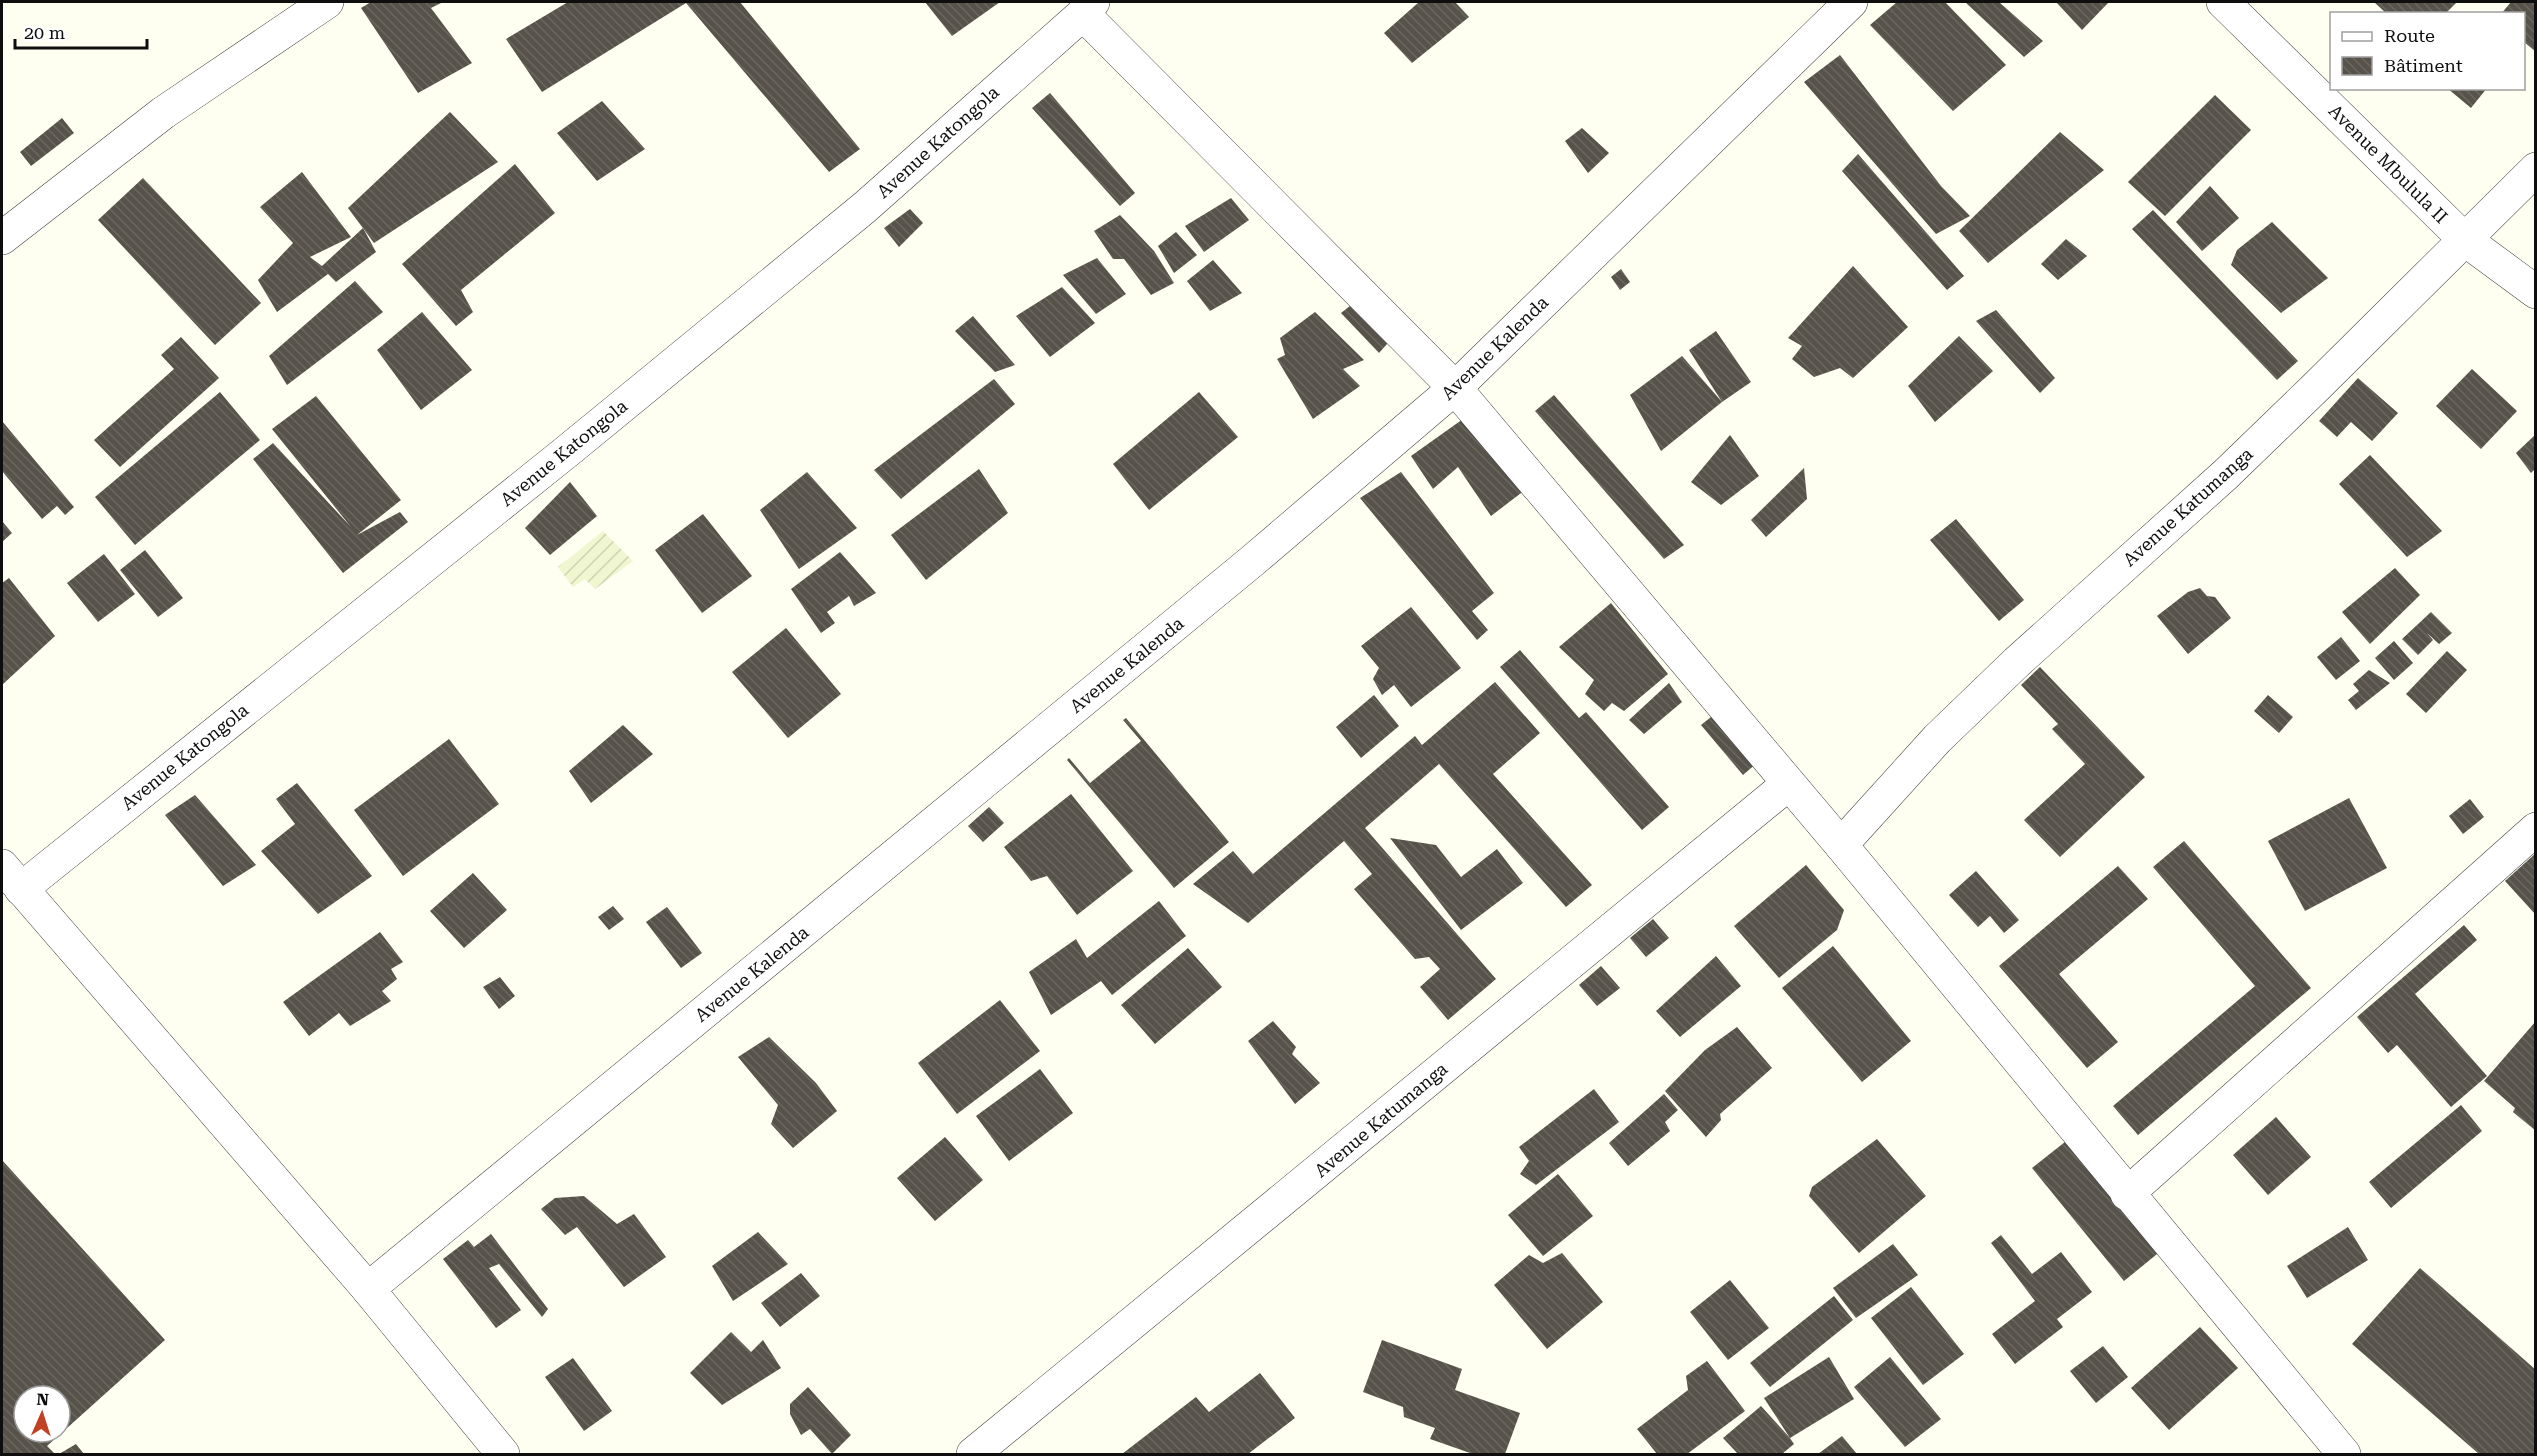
<svg xmlns="http://www.w3.org/2000/svg" width="2537" height="1456" font-family="'Roboto Serif',serif">
<style>
.farmland{fill:url(#farmland-furrows)}
.building{fill:url(#building-back-hatch);fill-rule:evenodd}
.lines{fill:none;stroke-linecap:round;stroke-linejoin:round}
.minor-casing{stroke:#414141;stroke-width:34}
.minor{stroke:#fff;stroke-width:33}
.labels{text-anchor:middle;stroke-width:6;stroke-linejoin:round;paint-order:stroke}
.street-label{font-size:18px;fill:#0e0e0e;stroke:#fff}
</style>
<defs>
<pattern id="farmland-furrows" width="10" height="10" patternUnits="userSpaceOnUse" patternTransform="scale(1.5)"><rect width="10" height="10" fill="#f0f6cf"/><path d="M-1 1l2-2M0 10L10 0M9 11l2-2" fill="none" stroke="#cdd2b1"/></pattern>
<pattern id="building-back-hatch" width="6" height="6" patternUnits="userSpaceOnUse" patternTransform="scale(1.5)"><rect width="6" height="6" fill="#57524a"/><path d="M-1 5l2 2M0 0l6 6M5-1l2 2" fill="none" stroke="#6a6660"/></pattern>
</defs>
<rect width="100%" height="100%" fill="#fefff0"/>
<path class="farmland" d="M603 531 633 561 595 589 585 579 573 587 558 567Z"/>
<g class="building">
<path d="M371 2H443L431 8 472 63 418 93 361 8Z"/>
<path d="M568 2H740L860 149 829 172 686 3 542 92 506 39Z"/>
<path d="M925 2H1000L952 36Z"/>
<path d="M1419 2H1455L1469 17 1412 63 1384 33Z"/>
<path d="M1897 2H1945L2006 65 1953 111 1870 25Z"/>
<path d="M1965 2H1999L2043 41 2024 57Z"/>
<path d="M2056 2H2109L2082 30Z"/>
<path d="M2374 2H2457L2445 14H2387Z"/>
<path d="M2511 2H2536V52L2524 42V14H2501Z"/>
<path d="M1840 55 1941 186 1970 216 1936 234 1804 82Z"/>
<path d="M2447 88H2487L2471 108Z"/>
<path d="M1050 93 1135 193 1120 206 1032 108Z"/>
<path d="M2215 95 2251 130 2165 216 2128 182Z"/>
<path d="M602 101 645 149 597 181 557 133Z"/>
<path d="M450 112 498 162 374 243 348 208Z"/>
<path d="M62 118 74 133 31 166 20 152Z"/>
<path d="M1582 128 1609 153 1588 173 1565 141Z"/>
<path d="M2060 132 2104 170 1988 263 1959 231Z"/>
<path d="M1858 154 1964 276 1947 290 1842 171Z"/>
<path d="M515 164 555 213 461 290 473 312 456 326 402 264Z"/>
<path d="M302 172 351 237 310 257 322 266 363 228 376 252 336 282 328 274 277 312 258 280 293 243 260 207Z"/>
<path d="M143 178 261 303 215 345 98 220Z"/>
<path d="M2210 186 2239 218 2202 251 2176 222Z"/>
<path d="M1231 198 1249 220 1204 252 1185 226Z"/>
<path d="M910 209 923 223 899 247 884 228Z"/>
<path d="M2153 210 2298 361 2277 380 2132 229Z"/>
<path d="M1120 215 1154 251 1174 283 1151 295 1124 259H1113L1094 231Z"/>
<path d="M2272 222 2328 278 2281 313 2231 265 2237 250Z"/>
<path d="M1176 232 1197 255 1174 273 1158 246Z"/>
<path d="M2066 239 2087 256 2058 280 2041 264Z"/>
<path d="M1097 258 1126 294 1096 314 1063 275Z"/>
<path d="M1213 260 1242 293 1210 311 1187 281Z"/>
<path d="M1853 266 1908 327 1853 378 1840 368 1814 377 1792 359 1802 346 1788 338Z"/>
<path d="M1621 269 1630 282 1620 290 1611 277Z"/>
<path d="M355 281 383 312 287 385 269 356Z"/>
<path d="M1062 287 1095 323 1050 357 1016 316Z"/>
<path d="M1355 302 1395 335 1379 353 1341 313Z"/>
<path d="M1996 310 2055 378 2040 393 1976 321Z"/>
<path d="M422 312 472 370 421 410 377 350Z"/>
<path d="M1315 312 1364 360 1343 369 1360 386 1313 419 1277 359 1285 355 1280 338Z"/>
<path d="M973 316 1015 365 995 372 955 331Z"/>
<path d="M1716 331 1751 382 1722 402 1689 350Z"/>
<path d="M1959 336 1993 371 1935 422 1908 386Z"/>
<path d="M181 337 219 378 120 467 94 440 174 369 161 355Z"/>
<path d="M1682 356 1722 402 1661 451 1630 395Z"/>
<path d="M2472 369 2517 411 2481 449 2436 406Z"/>
<path d="M2358 378 2398 413 2372 441 2351 422 2337 437 2319 421Z"/>
<path d="M994 379 1015 404 901 499 874 470Z"/>
<path d="M220 392 260 440 135 545 95 497Z"/>
<path d="M1199 392 1238 437 1149 510 1113 464Z"/>
<path d="M1554 395 1684 545 1664 559 1535 411Z"/>
<path d="M316 396 401 500 357 535 400 512 408 522 343 573 253 459 273 443 351 527 272 429Z"/>
<path d="M1463 419 1525 490 1491 516 1458 467 1433 489 1411 456Z"/>
<path d="M2 421 74 507 65 515 57 506 42 519 2 471Z"/>
<path d="M2536 434V468L2531 473 2516 453Z"/>
<path d="M1730 435 1759 476 1721 505 1691 482Z"/>
<path d="M2370 455 2442 531 2407 557 2339 484Z"/>
<path d="M1804 468 1807 499 1766 537 1751 520Z"/>
<path d="M979 469 1008 513 926 580 891 535Z"/>
<path d="M807 472 857 528 799 569 760 510Z"/>
<path d="M1401 472 1494 593 1472 611 1488 630 1477 640 1360 498Z"/>
<path d="M570 482 597 516 550 555 525 528Z"/>
<path d="M703 514 752 576 702 613 655 550Z"/>
<path d="M1956 519 2024 600 1999 621 1930 540Z"/>
<path d="M2 521 12 533 2 542Z"/>
<path d="M145 550 183 598 158 617 120 570Z"/>
<path d="M840 552 876 593 854 606 849 596 827 612 835 623 821 633 791 589Z"/>
<path d="M104 554 135 594 98 622 67 583Z"/>
<path d="M2395 568 2420 595 2370 644 2342 612Z"/>
<path d="M9 578 55 636 2 685V583Z"/>
<path d="M2200 588 2207 596 2215 597 2231 618 2188 654 2157 616 2188 592Z"/>
<path d="M1611 603 1668 674 1624 711 1612 703 1604 711 1585 694 1594 680 1559 647Z"/>
<path d="M1411 607 1461 668 1411 707 1394 685 1382 695 1373 679 1379 668 1361 646Z"/>
<path d="M2431 612 2452 633 2439 644 2427 633 2433 640 2418 655 2402 639Z"/>
<path d="M786 628 841 694 788 738 732 672Z"/>
<path d="M2341 637 2360 661 2336 680 2317 657Z"/>
<path d="M2394 641 2413 663 2394 680 2375 658Z"/>
<path d="M1520 650 1579 718 1586 712 1669 807 1642 830 1500 667Z"/>
<path d="M2447 651 2467 670 2426 713 2406 694Z"/>
<path d="M2040 667 2145 777 2060 857 2024 820 2085 764 2052 729 2058 724 2021 685Z"/>
<path d="M2369 670 2390 683 2356 710 2348 700 2359 691 2353 684Z"/>
<path d="M1495 682 1540 733 1493 774 1592 885 1566 907 1439 764 1365 828 1496 979 1448 1020 1420 987 1440 969 1429 957 1415 959 1354 889 1372 874 1344 841 1248 923 1193 884 1233 851 1253 874 1415 736 1422 745Z"/>
<path d="M1669 683 1682 702 1644 734 1629 720Z"/>
<path d="M1374 695 1399 726 1361 758 1336 727Z"/>
<path d="M2268 695 2293 717 2279 733 2254 711Z"/>
<path d="M1716 713 1758 762 1743 775 1701 725Z"/>
<path d="M1126 718 1229 842 1174 888 1067 760 1069 758 1090 783 1141 741 1123 720Z"/>
<path d="M623 725 653 754 591 803 569 771Z"/>
<path d="M449 739 499 804 403 876 354 810Z"/>
<path d="M297 783 372 876 318 914 261 851 295 824 276 799Z"/>
<path d="M1071 794 1133 871 1077 915 1047 876 1031 881 1004 847Z"/>
<path d="M195 795 256 865 223 886 165 815Z"/>
<path d="M2349 798 2387 868 2305 911 2268 841Z"/>
<path d="M2470 799 2484 817 2463 834 2449 816Z"/>
<path d="M989 807 1004 823 983 842 968 826Z"/>
<path d="M1390 838 1436 845 1461 877 1497 849 1523 883 1461 930Z"/>
<path d="M2184 841 2311 988 2138 1135 2113 1106 2255 986 2153 867Z"/>
<path d="M2536 853V915L2505 881Z"/>
<path d="M1806 865 1844 910 1837 930 1779 978 1734 926Z"/>
<path d="M2118 866 2148 899 2059 974 2118 1042 2087 1068 1999 966Z"/>
<path d="M1976 871 2019 920 2004 933 1990 916 1978 927 1949 895Z"/>
<path d="M473 873 507 910 464 948 430 911Z"/>
<path d="M1159 901 1186 936 1112 995 1101 981 1051 1015 1029 972 1076 939 1087 958Z"/>
<path d="M613 906 624 919 609 930 598 917Z"/>
<path d="M667 907 702 953 681 968 646 922Z"/>
<path d="M1653 919 1669 938 1646 957 1630 938Z"/>
<path d="M2464 925 2477 940 2415 994 2487 1076 2451 1107 2397 1045 2388 1053 2357 1017Z"/>
<path d="M380 932 403 962 391 969 397 979 382 991 391 1001 350 1026 339 1013 309 1036 283 1002Z"/>
<path d="M1833 946 1911 1041 1862 1082 1782 988Z"/>
<path d="M1188 948 1222 987 1155 1044 1121 1005Z"/>
<path d="M1716 956 1741 986 1680 1037 1656 1011Z"/>
<path d="M1601 966 1620 988 1597 1006 1579 985Z"/>
<path d="M500 977 515 996 499 1009 483 987Z"/>
<path d="M1000 1000 1040 1051 957 1114 918 1063Z"/>
<path d="M1273 1021 1296 1047 1292 1054 1320 1083 1295 1104 1248 1041Z"/>
<path d="M2536 1021V1131L2513 1112 2515 1108 2484 1081Z"/>
<path d="M1737 1027 1772 1068 1720 1114 1721 1120 1706 1137 1665 1091 1705 1050Z"/>
<path d="M769 1037 816 1083 837 1111 793 1148 771 1124 778 1105 738 1057Z"/>
<path d="M1040 1069 1073 1113 1009 1161 976 1116Z"/>
<path d="M1594 1089 1619 1122 1536 1185 1520 1174 1529 1161 1519 1147Z"/>
<path d="M1664 1094 1678 1110 1665 1122 1670 1131 1628 1166 1609 1143Z"/>
<path d="M2461 1105 2482 1131 2391 1208 2369 1182Z"/>
<path d="M2276 1117 2311 1157 2268 1195 2233 1155Z"/>
<path d="M945 1137 983 1180 935 1221 897 1178Z"/>
<path d="M2070 1138 2162 1250 2124 1281 2032 1168Z"/>
<path d="M1877 1139 1926 1196 1859 1253 1809 1196 1812 1187Z"/>
<path d="M2 1160 165 1340 47 1446 55 1454H2ZM24 1396H60V1432H24Z"/>
<path d="M1558 1174 1593 1216 1543 1256 1508 1215Z"/>
<path d="M584 1196 617 1224 634 1214 666 1257 624 1287 577 1227 565 1235 541 1209 555 1198Z"/>
<path d="M2348 1227 2368 1260 2307 1298 2287 1266Z"/>
<path d="M758 1232 788 1264 733 1301 712 1266Z"/>
<path d="M491 1234 548 1309 542 1317 499 1264 489 1268 521 1310 496 1328 443 1259 468 1240 474 1247Z"/>
<path d="M2001 1235 2032 1274 2061 1252 2092 1292 2057 1319 2063 1327 2015 1364 1992 1334 2035 1301 1991 1243Z"/>
<path d="M1893 1244 1918 1275 1856 1318 1833 1288Z"/>
<path d="M1562 1253 1603 1302 1547 1349 1494 1285 1529 1255 1543 1263Z"/>
<path d="M2420 1268 2536 1370V1454H2479L2352 1344Z"/>
<path d="M801 1273 820 1296 780 1327 761 1303Z"/>
<path d="M1730 1280 1769 1328 1728 1360 1690 1312Z"/>
<path d="M1911 1287 1964 1354 1923 1385 1871 1318Z"/>
<path d="M1834 1296 1853 1320 1770 1387 1750 1363Z"/>
<path d="M2200 1327 2238 1368 2169 1430 2131 1388Z"/>
<path d="M731 1332 751 1352 763 1340 781 1368 722 1405 690 1373Z"/>
<path d="M1382 1340 1462 1369 1455 1390 1520 1413 1505 1454H1473L1430 1439 1435 1428 1404 1417 1403 1407 1363 1392Z"/>
<path d="M2103 1346 2128 1377 2096 1403 2070 1371Z"/>
<path d="M1829 1357 1854 1399 1790 1438 1794 1444 1782 1454H1738L1723 1438 1761 1406 1790 1438 1764 1398Z"/>
<path d="M1890 1357 1941 1419 1905 1447 1854 1387Z"/>
<path d="M573 1358 612 1411 584 1431 545 1377Z"/>
<path d="M1707 1361 1745 1411 1687 1454H1657L1637 1429 1688 1390 1686 1376Z"/>
<path d="M1260 1373 1295 1418 1248 1454H1122L1196 1397 1209 1412Z"/>
<path d="M808 1387 851 1435 832 1454 810 1429 801 1435 790 1414V1404Z"/>
<path d="M1842 1436 1857 1454H1818Z"/>
<path d="M76 1444 84 1454H59Z"/>
</g>
<g class="lines">
<g class="minor-casing">
<g id="minor">
<path d="M2223 2 2464 239 2536 292"/>
<path d="M1083 14 1455 388 1841 845 2344 1454"/>
<path d="M2 238 163 113 327 2"/>
<path d="M1841 845 1937 739 2017 662 2225 475 2315 388 2536 169"/>
<path d="M2 866 368 1289 503 1454"/>
<path d="M21 889 565 453 864 208 1083 14 1093 2"/>
<path d="M2127 1194 2536 829"/>
<path d="M368 1289 1251 562 1455 388 1851 2"/>
<path d="M973 1454 1787 785"/>
</g>
</g>
<use href="#minor" class="minor"/>
</g>
<g class="labels">
<g class="street-label">
<text transform="translate(938 142) rotate(-42)" y="6">Avenue Katongola</text>
<text transform="translate(2388 164) rotate(45)" y="6">Avenue Mbulula II</text>
<text transform="translate(1495 348) rotate(-44)" y="6">Avenue Kalenda</text>
<text transform="translate(564 453) rotate(-39)" y="6">Avenue Katongola</text>
<text transform="translate(2188 507) rotate(-42)" y="6">Avenue Katumanga</text>
<text transform="translate(1127 665) rotate(-39)" y="6">Avenue Kalenda</text>
<text transform="translate(185 757) rotate(-39)" y="6">Avenue Katongola</text>
<text transform="translate(752 974) rotate(-39)" y="6">Avenue Kalenda</text>
<text transform="translate(1381 1120) rotate(-40)" y="6">Avenue Katumanga</text>
</g>
</g>
<rect width="2537" height="1456" fill="none" stroke="#0e0e0e" stroke-width="6"/>
<rect x="2330" y="12" width="195" height="78" fill="#ffffff" stroke="#9f9f9f" stroke-width="1.5"/>
<rect x="2342" y="32" width="30" height="9" fill="#ffffff" stroke="#9f9f9f" stroke-width="1.5"/>
<text x="2384" y="42" font-size="18" fill="#0e0e0e">Route</text>
<rect x="2342" y="57" width="30" height="18" fill="url(#building-back-hatch)" stroke="#9f9f9f" stroke-width="1.5"/>
<text x="2384" y="72" font-size="18" fill="#0e0e0e">Bâtiment</text>
<g transform="translate(42 1414) rotate(3)"><circle r="28" fill="#ffffff" stroke="#9f9f9f" stroke-width="1.5"/>
<path d="M0-4.5L10 22L0 15L-10 22Z" fill="#c24023"/>
<text y="-9" font-size="16" font-weight="bold" text-anchor="middle" fill="#0e0e0e">N</text>
</g>
<path d="M15 39v9h132v-9" fill="none" stroke="#0e0e0e" stroke-width="3"/>
<text x="24" y="39" font-size="18" fill="#0e0e0e" stroke="#ffffff" stroke-width="4.5" paint-order="stroke">20 m</text>
</svg>
